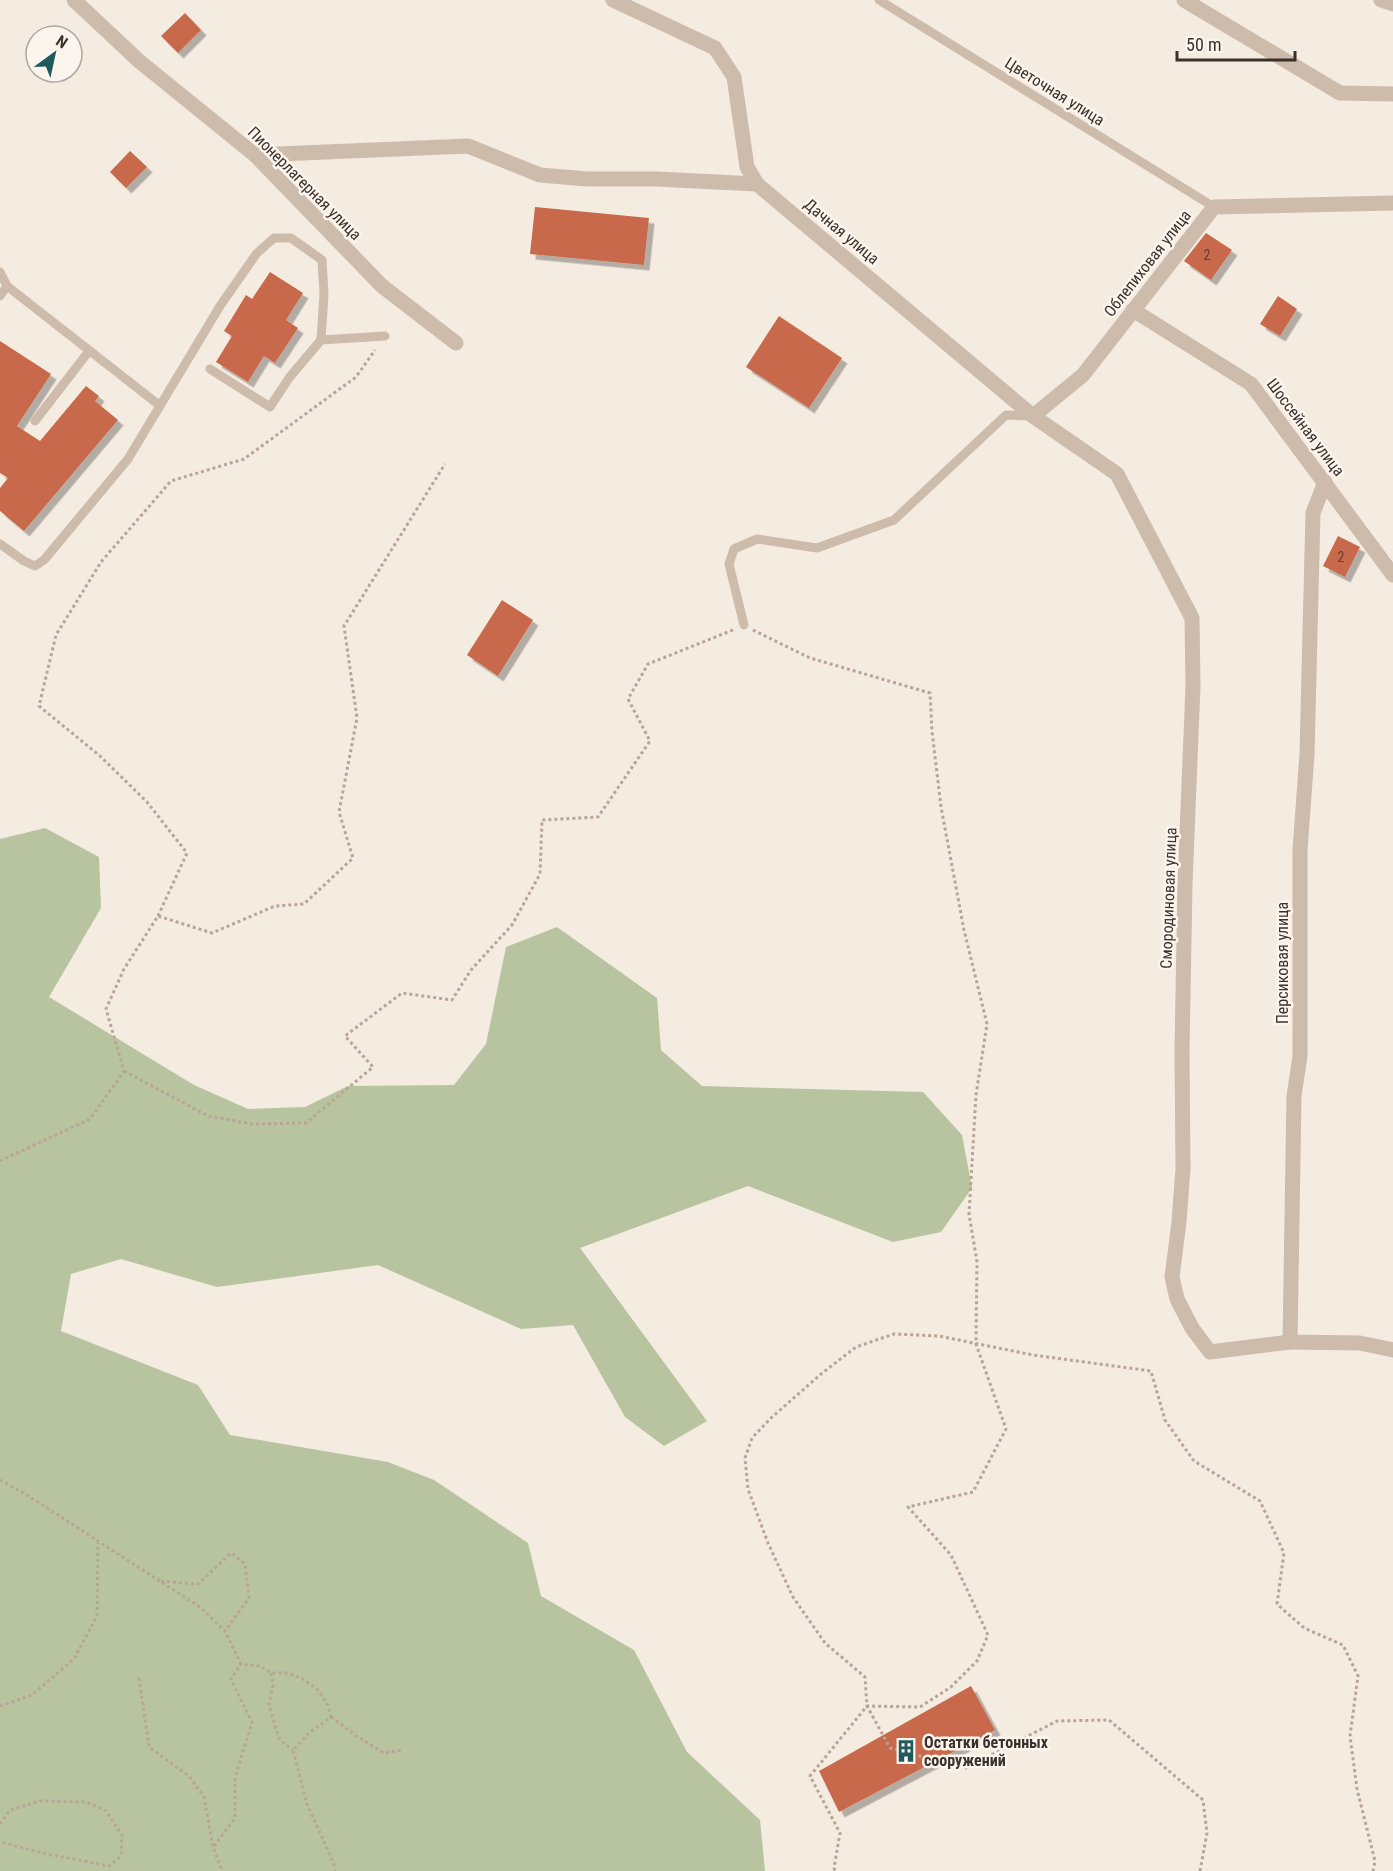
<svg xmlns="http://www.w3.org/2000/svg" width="1393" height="1871" font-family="'Roboto Condensed',sans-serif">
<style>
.green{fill:#b8c4a0}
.building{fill:#c8694b;filter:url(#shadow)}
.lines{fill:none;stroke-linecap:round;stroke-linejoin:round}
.path{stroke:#b9a596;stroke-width:3;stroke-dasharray:3 3;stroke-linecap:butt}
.service{stroke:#cdbbac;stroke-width:9}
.minor{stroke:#cdbbac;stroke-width:15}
.labels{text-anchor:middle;stroke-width:5;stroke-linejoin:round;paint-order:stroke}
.number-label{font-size:14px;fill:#5e3e33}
.street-label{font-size:16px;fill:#3b302b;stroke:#fbf5ee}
.poi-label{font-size:16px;font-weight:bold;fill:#3b302b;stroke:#fbf5ee;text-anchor:start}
</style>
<defs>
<filter id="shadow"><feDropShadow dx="5.5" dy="5.5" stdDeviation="0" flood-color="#0004"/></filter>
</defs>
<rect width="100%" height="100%" fill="#f4ebe1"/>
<path class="green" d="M45 828 99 857 101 908 49 997 194 1085 248 1109 305 1107 348 1086 454 1085 486 1044 506 947 557 927 657 998 661 1050 702 1086 923 1092 962 1135 972 1188 941 1232 893 1242 748 1186 580 1248 707 1421 664 1446 625 1417 573 1325 521 1329 378 1265 217 1287 121 1259 71 1274 61 1331 198 1385 230 1435 388 1462 434 1480 528 1543 541 1596 634 1650 687 1752 760 1820 765 1871H0V839Z"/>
<g class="building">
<path d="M185 13 201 30 178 53 161 36Z"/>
<path d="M130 151 147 167 126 188 110 172Z"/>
<path d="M535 207 649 218 644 265 530 254Z"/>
<path d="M1206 233 1232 250 1211 280 1184 261Z"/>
<path d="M270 272 303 293 286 320 298 328 275 363 264 356 248 382 216 362 232 336 224 331 246 295 252 299Z"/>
<path d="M1278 296 1297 309 1280 336 1260 324Z"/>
<path d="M779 316 842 358 809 408 746 367Z"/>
<path d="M0 341 51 374 17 426 40 441 86 386 99 396 95 401 118 420 24 531 0 511V488L8 478 0 473Z"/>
<path d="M1338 536 1360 547 1345 577 1323 566Z"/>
<path d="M502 600 533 620 498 676 467 655Z"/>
<path d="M971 1686 995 1730 839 1812 819 1771Z"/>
</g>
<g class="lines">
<g class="path">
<path d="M753 630 810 658 930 693 932 731 941 807 964 930 987 1024 976 1095 969 1214 977 1262 976 1344 1006 1429 973 1492 908 1507 951 1555 988 1635 977 1661 951 1687 920 1707 867 1706 810 1776 840 1833 834 1868 835 1871"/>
<path d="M158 916 187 853 147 802 100 756 39 706 56 635 101 562 171 481 244 459 356 377 375 350"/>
<path d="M124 1071 208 1116 253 1124 306 1123 373 1067 345 1036 402 993 452 1000 471 970 512 925 540 874 542 820 598 817 650 741 628 699 648 664 733 630"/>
<path d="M0 1161 90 1119 124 1071 106 1009 124 969 158 916 212 933 275 906 304 904 353 858 339 812 357 718 344 626 445 464"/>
<path d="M0 1480 27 1495 200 1607 225 1631 241 1664 260 1666 271 1673H288L301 1678 317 1689 327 1703 331 1717 310 1732 293 1750 307 1804 334 1864 335 1871"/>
<path d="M161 1581 198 1584 231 1553 245 1564 249 1598 225 1631"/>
<path d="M271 1673 273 1685 269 1704 275 1726 280 1740 293 1750"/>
<path d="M139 1678 149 1747 189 1776 204 1797 213 1847 222 1871"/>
<path d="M0 1706 32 1695 74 1659 97 1616 98 1543"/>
<path d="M331 1717 358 1737 384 1753 403 1750"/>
<path d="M0 1824 10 1810 40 1801 86 1802 106 1811 122 1835 121 1856 109 1866 47 1854 0 1842"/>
<path d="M214 1846 235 1818V1778L252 1722 231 1679 241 1664"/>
<path d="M1200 1871 1207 1833 1203 1800 1109 1720 1057 1721 966 1768 890 1748 867 1706 865 1677 825 1643 793 1597 768 1543 748 1489 745 1458 752 1438 771 1418 821 1374 856 1347 894 1334 939 1336 1033 1355 1151 1371 1165 1420 1194 1461 1260 1501 1284 1553 1277 1604 1304 1628 1343 1645 1358 1676 1350 1736 1357 1789 1375 1861 1373 1871"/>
</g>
<g class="service">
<path d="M879 0 1214 207"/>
<path d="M0 272 7 286 159 405"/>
<path d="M0 296 7 286"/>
<path d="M210 369 270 407 289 378 321 340 385 336"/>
<path d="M35 421 89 351"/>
<path d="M0 544 24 561 35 566 44 560 128 459 220 306 257 253 274 238H291L322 260 324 294 321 340"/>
<path d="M744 625 729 564 734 549 757 539 817 548 894 520 1006 415 1031 416"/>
</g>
<g class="minor">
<path d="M74 0 139 61 255 155 382 286 456 343"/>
<path d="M613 0 715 48 734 77 747 167 757 184"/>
<path d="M1184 0 1340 93 1393 94"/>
<path d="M1381 0 1393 4"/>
<path d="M255 155 468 146 540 175 587 179H656L757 184 1033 416 1117 474 1192 618 1193 686 1185 884 1182 1050 1183 1169 1179 1222 1172 1277 1177 1299 1192 1328 1210 1352 1290 1342"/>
<path d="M1133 310 1251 384 1393 575"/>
<path d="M1033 416 1083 375 1214 207 1393 203"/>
<path d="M1325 482 1313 513 1307 754 1300 850V1056L1294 1096 1290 1342 1360 1343 1393 1350"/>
</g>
</g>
<defs>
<g id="building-bare" transform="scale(1.8)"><path d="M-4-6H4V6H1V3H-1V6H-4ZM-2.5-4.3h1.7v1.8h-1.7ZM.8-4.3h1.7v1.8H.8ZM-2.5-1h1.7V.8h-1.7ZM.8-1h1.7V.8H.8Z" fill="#1f5a5e" stroke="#fbf5ee" stroke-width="2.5" paint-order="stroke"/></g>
</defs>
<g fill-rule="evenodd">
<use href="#building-bare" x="906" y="1751"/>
</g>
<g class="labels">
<g class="number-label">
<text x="1207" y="260">2</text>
<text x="1341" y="562">2</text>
</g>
<g class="street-label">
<text transform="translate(1055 91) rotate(32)" y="6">Цветочная улица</text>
<text transform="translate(305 183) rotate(45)" y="6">Пионерлагерная улица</text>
<text transform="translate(842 231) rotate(40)" y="6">Дачная улица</text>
<text transform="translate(1147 263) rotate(-52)" y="6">Облепиховая улица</text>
<text transform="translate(1306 427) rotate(53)" y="6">Шоссейная улица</text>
<text transform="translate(1168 898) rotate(-88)" y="6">Смородиновая улица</text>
<text transform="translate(1282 963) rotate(-90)" y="6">Персиковая улица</text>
</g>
<g class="poi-label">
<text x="924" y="1748">Остатки бетонных<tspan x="924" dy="18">сооружений</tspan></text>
</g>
</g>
<g transform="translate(54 54) rotate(33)"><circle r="28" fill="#fbf5ee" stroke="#aea6a0" stroke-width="1.5"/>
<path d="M0-4.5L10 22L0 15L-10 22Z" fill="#1f5a5e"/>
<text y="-9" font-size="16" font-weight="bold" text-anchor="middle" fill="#3b302b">N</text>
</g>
<path d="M1177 51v9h118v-9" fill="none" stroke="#3b302b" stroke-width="3"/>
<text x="1186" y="51" font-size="18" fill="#3b302b" stroke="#fbf5ee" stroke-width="4.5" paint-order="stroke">50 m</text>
</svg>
